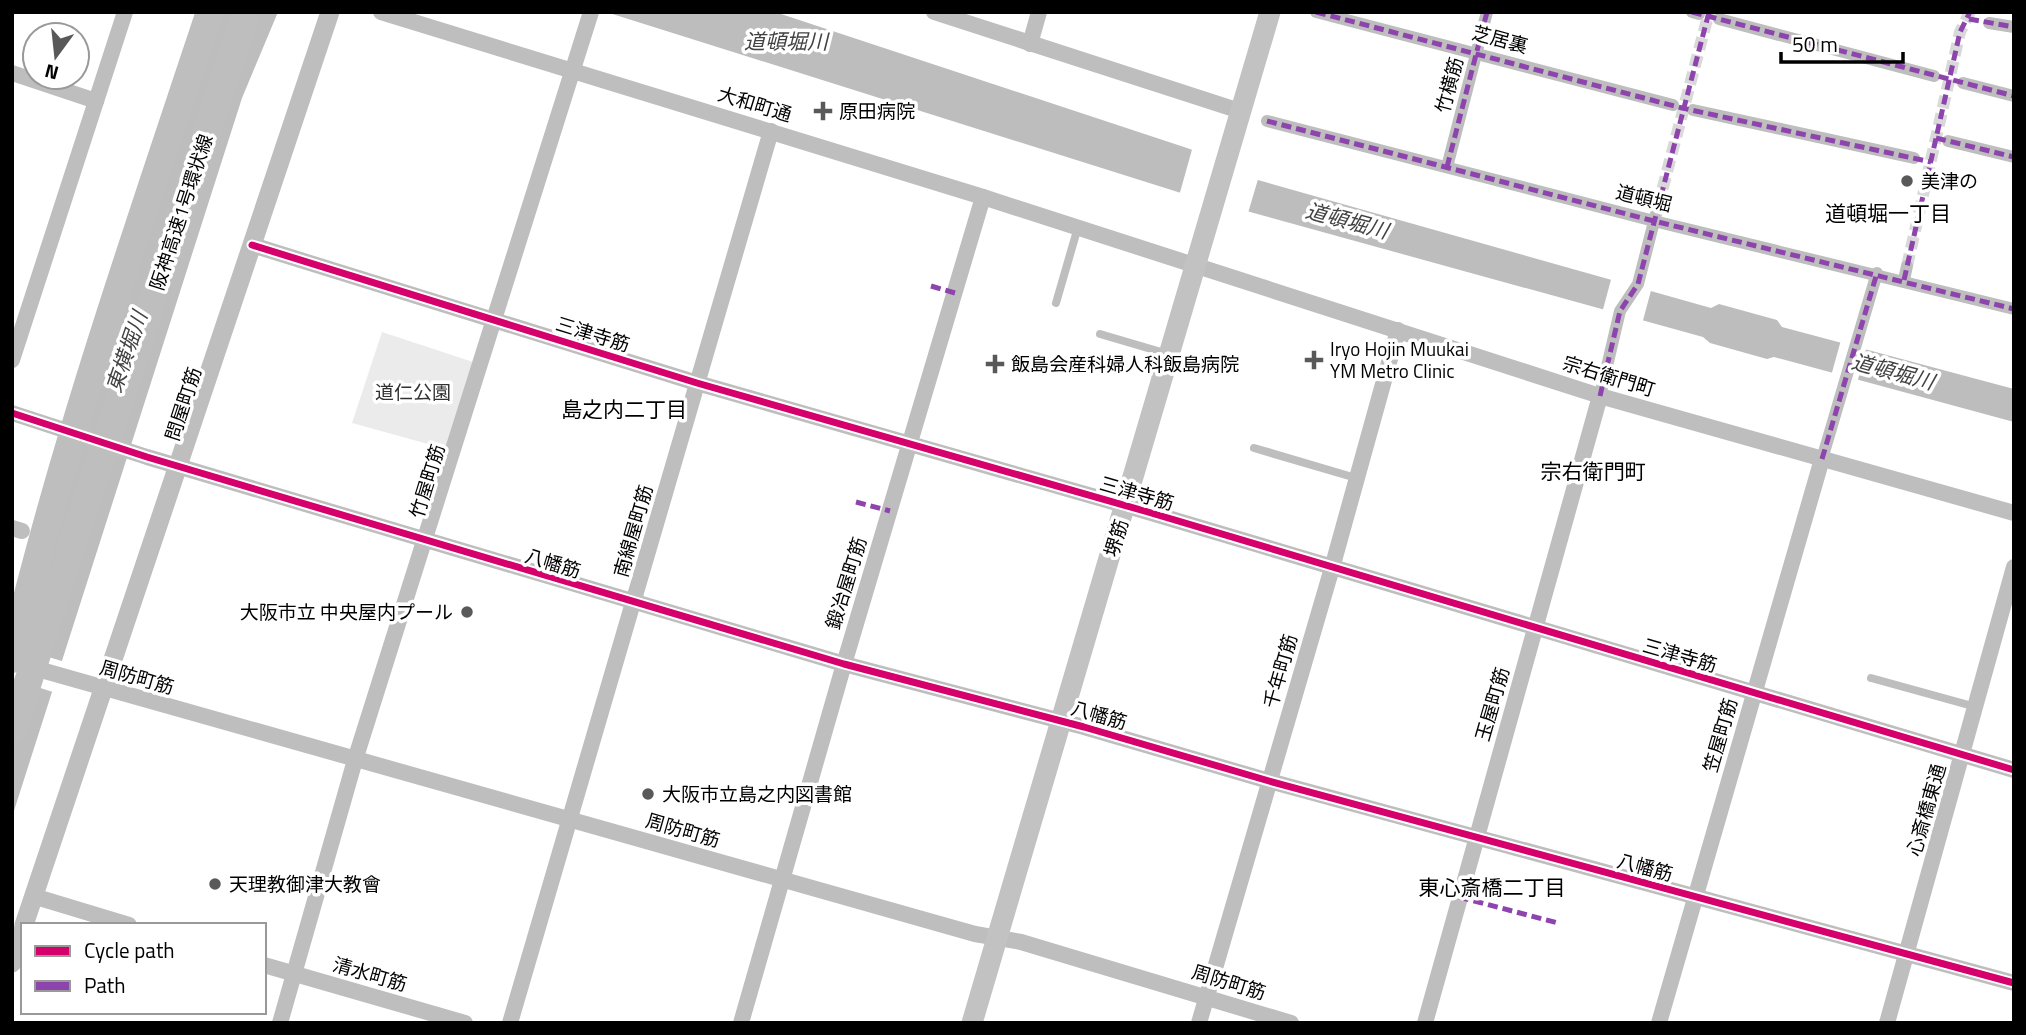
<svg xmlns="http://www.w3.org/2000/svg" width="2026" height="1035" font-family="'Titillium Web','Noto Sans JP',sans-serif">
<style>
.green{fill:#ebebeb}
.water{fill:#bdbdbd}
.pier{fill:#fff}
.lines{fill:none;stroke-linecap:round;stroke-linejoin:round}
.pedestrian-tunnel{stroke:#d9d9d9;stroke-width:12;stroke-dasharray:12 6;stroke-linecap:butt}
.service{stroke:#bebebe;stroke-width:8}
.pedestrian{stroke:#bebebe;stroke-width:12}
.minor{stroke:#bebebe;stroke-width:16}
.tertiary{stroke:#bebebe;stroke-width:19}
.secondary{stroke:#c2c2c2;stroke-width:21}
.motorway{stroke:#bebebe;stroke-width:28}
.quiet{stroke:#8e44ad;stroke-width:5;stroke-dasharray:10 5;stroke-linecap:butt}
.cycleway-casing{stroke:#fff;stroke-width:11}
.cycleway{stroke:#d6006c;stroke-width:7}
.poi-dot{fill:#595959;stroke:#fff;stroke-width:2.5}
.labels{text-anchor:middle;stroke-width:7;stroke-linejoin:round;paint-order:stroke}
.street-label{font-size:19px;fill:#000;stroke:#fff}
.poi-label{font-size:19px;fill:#000;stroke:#fff;text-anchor:start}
.park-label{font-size:19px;fill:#313131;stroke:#fff}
.water-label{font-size:21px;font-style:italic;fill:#424242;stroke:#fff}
.neighbourhood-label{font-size:21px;fill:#000;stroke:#fff}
</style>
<rect width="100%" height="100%" fill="#fff"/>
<path class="green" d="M382 332 473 362 446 449 352 423Z"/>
<g class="water">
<path d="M224 12H278L242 98 12 817V620Z"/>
<path d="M606 12H775L1190 149 1258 180 1711 308 1719 304 1777 320 1782 327 2014 389V422L1774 357 1767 359 1710 343 1703 337 1181 193Z"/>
</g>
<g class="pier">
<path d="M1193 146 1259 176 1248 213 1179 196Z"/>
<path d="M1612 276 1652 287 1642 324 1602 313Z"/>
<path d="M1841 340 1867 346 1857 383 1831 376Z"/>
<path d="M12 646 65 662 56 693 12 679Z"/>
</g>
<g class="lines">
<g class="pedestrian-tunnel">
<path d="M1658 206 1709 12"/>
<path d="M1907 266 1960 32 1970 12"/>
</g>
<g class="service">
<path d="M1056 303 1078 227"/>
<path d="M1100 334 1168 354"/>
<path d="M1254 448 1356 478"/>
<path d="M1871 678 1976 707"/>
</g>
<g class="pedestrian">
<path d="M1316 12 1673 105"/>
<path d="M1692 12 1699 14"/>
<path d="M1719 19 1934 76"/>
<path d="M1989 23 2014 27"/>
<path d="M1963 83 2014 96"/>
<path d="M1693 110 1914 158"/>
<path d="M1267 121 1654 221 2014 309"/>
<path d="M1948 141 2014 157"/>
<path d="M1447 167 1487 12"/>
<path d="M1904 280 1907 266"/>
<path d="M1600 396 1620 311 1638 284 1658 206"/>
<path d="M1822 459 1877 273"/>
</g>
<g class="minor">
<path d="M381 12 983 197 1600 396 2014 513"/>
<path d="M934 12 1240 111"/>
<path d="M1030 44 1039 12"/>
<path d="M12 73 96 101"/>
<path d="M252 245 697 383 1148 512 2014 770"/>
<path d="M12 360 125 12"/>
<path d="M12 413 147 457 844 664 1084 727 1269 781 2014 983"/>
<path d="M12 528 22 531"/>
<path d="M27 666 975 934 1021 942 1291 1023"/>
<path d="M33 896 129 925"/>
<path d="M264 965 465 1023"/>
<path d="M280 1023 355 760 591 12"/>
<path d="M510 1023 771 131"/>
<path d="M741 1023 844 664 983 197"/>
<path d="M1199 1023 1332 568 1398 330"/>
<path d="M1425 1023 1600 396"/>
<path d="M1659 1023 1822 459"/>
<path d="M1887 1023 2014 567"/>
</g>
<g class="tertiary">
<path d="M24 925 330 12"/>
<path d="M12 963 23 930"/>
</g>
<path class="secondary" d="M972 1023 1270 12"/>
<g class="motorway">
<path d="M12 659C64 440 139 226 210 12"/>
<path d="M12 731 246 12"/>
</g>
<g class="quiet">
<path d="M1316 12 1682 108 1931 162"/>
<path d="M1692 12 2014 96"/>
<path d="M1969 19 2014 27"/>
<path d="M1267 121 1654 221 2014 309"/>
<path d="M1936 138 2014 157"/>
<path d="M1447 167 1487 12"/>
<path d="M1904 280 1960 32 1970 12"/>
<path d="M931 286 955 293"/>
<path d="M1600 396 1620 311 1638 284 1709 12"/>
<path d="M1822 459 1877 273"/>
<path d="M856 502 890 511"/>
<path d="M1459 897 1558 923"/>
</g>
<g class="cycleway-casing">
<g id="cycleway">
<path d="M252 245 697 383 1148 512 2014 770"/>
<path d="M12 413 147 457 844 664 1084 727 1269 781 2014 983"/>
</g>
</g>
<use href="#cycleway" class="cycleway"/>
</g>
<g class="poi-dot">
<path d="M819.5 100.5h7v7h7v7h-7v7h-7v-7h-7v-7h7z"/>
<circle cx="1907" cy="181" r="7"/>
<path d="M1310.5 349.5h7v7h7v7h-7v7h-7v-7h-7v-7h7z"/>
<path d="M991.5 353.5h7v7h7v7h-7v7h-7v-7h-7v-7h7z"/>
<circle cx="467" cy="612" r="7"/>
<circle cx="648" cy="794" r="7"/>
<circle cx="215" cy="884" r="7"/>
</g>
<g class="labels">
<g class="street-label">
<text transform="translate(1500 39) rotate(15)" y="7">芝居裏</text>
<text transform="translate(1449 85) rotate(-75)" y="7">竹横筋</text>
<text transform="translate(755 104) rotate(17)" y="7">大和町通</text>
<text transform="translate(1644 198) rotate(14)" y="7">道頓堀</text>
<text transform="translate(181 212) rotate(-72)" y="7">阪神高速1号環状線</text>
<text transform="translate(593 334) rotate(17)" y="7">三津寺筋</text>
<text transform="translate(1609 376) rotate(17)" y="7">宗右衛門町</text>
<text transform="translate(183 404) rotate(-72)" y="7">問屋町筋</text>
<text transform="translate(427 481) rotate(-73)" y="7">竹屋町筋</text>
<text transform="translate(1137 493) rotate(16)" y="7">三津寺筋</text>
<text transform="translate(633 531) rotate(-74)" y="7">南綿屋町筋</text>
<text transform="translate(1116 538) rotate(-73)" y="7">堺筋</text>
<text transform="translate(553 563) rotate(17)" y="7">八幡筋</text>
<text transform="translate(846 583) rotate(-73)" y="7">鍛冶屋町筋</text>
<text transform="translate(1680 655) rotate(16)" y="7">三津寺筋</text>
<text transform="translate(1280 671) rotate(-74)" y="7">千年町筋</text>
<text transform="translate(137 677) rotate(16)" y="7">周防町筋</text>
<text transform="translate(1492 704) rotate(-74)" y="7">玉屋町筋</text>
<text transform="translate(1099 715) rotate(16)" y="7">八幡筋</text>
<text transform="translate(1720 735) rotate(-74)" y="7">笠屋町筋</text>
<text transform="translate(1926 810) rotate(-74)" y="7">心斎橋東通</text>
<text transform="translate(683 830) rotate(16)" y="7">周防町筋</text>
<text transform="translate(1645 867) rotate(15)" y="7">八幡筋</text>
<text transform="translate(370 974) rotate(16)" y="7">清水町筋</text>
<text transform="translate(1229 982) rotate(17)" y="7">周防町筋</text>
</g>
<g class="poi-label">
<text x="839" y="118">原田病院</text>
<text x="1921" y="188">美津の</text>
<text x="1330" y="356">Iryo Hojin Muukai<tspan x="1330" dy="22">YM Metro Clinic</tspan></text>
<text x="1011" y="371">飯島会産科婦人科飯島病院</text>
<text x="453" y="619" text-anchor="end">大阪市立 中央屋内プール</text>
<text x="662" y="801">大阪市立島之内図書館</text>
<text x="229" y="891">天理教御津大教會</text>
</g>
<g class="park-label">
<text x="413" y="399">道仁公園</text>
</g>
<g class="water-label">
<text x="786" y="49">道頓堀川</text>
<text transform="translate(1347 221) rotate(15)" y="7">道頓堀川</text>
<text transform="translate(127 352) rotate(-71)" y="7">東横堀川</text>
<text transform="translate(1893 372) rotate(15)" y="7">道頓堀川</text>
</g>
<g class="neighbourhood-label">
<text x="1888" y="221">道頓堀一丁目</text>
<text x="624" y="417">島之内二丁目</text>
<text x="1593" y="479">宗右衛門町</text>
<text x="1492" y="895">東心斎橋二丁目</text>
</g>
</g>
<rect width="2026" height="1035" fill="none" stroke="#000000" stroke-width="28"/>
<rect x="21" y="923" width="245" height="91" fill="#ffffff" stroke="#999999" stroke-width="2"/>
<rect x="35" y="946" width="35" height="10" fill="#d6006c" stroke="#999999" stroke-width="2"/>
<text x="84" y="958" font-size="21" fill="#000000">Cycle path</text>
<rect x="35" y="981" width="35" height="10" fill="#8e44ad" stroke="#999999" stroke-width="2"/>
<text x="84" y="993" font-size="21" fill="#000000">Path</text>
<g transform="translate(56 56) rotate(195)"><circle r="33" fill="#ffffff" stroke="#999999" stroke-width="2"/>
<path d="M0-5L12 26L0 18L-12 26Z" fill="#595959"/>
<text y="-10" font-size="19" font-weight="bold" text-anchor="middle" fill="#000000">N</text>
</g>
<path d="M1781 52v10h122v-10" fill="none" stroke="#000000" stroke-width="3.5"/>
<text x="1792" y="52" font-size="21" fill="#000000" stroke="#ffffff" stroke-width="5" paint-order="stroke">50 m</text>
</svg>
